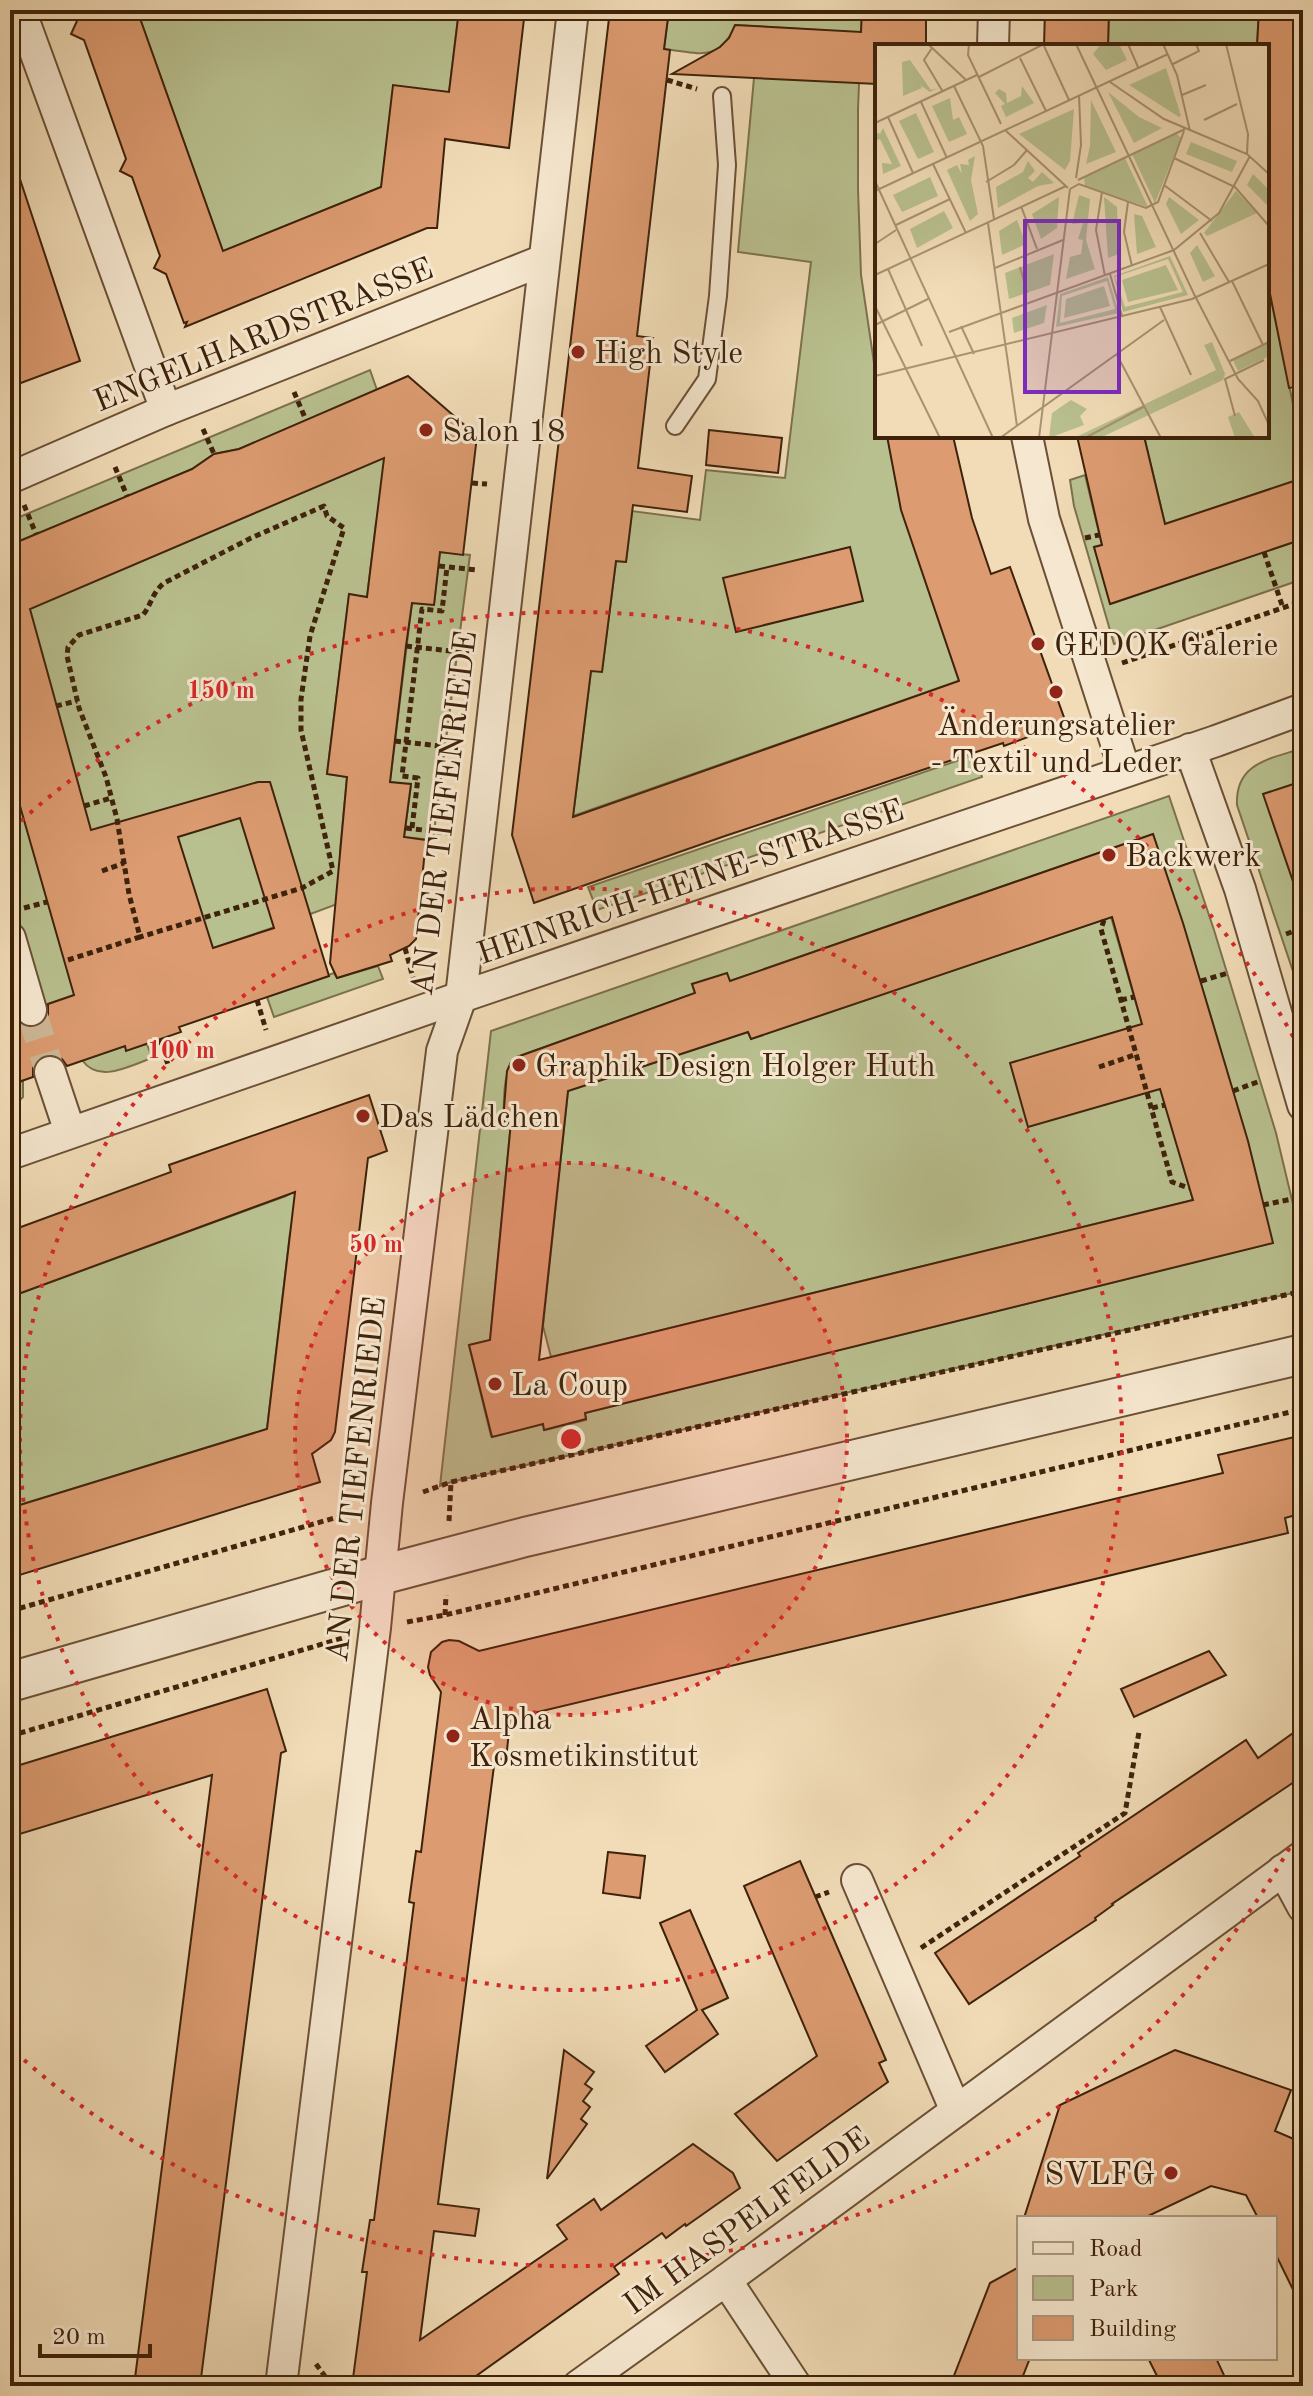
<svg xmlns="http://www.w3.org/2000/svg" width="1313" height="2396" font-family="'Old Standard TT',serif">
<style>
.green{fill:#b9c08f;stroke:#7c714d;stroke-width:2;fill-rule:evenodd}
.building{fill:#dc9b70;stroke:#3e220b;stroke-width:2;fill-rule:evenodd}
.lines{fill:none;stroke-linecap:round;stroke-linejoin:round}
.minor-tunnel{stroke:#cdb795;stroke-width:30;stroke-dasharray:30 15;stroke-linecap:butt}
.service-casing{stroke:#6b5036;stroke-width:20}
.minor-casing{stroke:#6b5036;stroke-width:34}
.tertiary-casing{stroke:#6b5036;stroke-width:42}
.path{stroke:#3e220b;stroke-width:5;stroke-dasharray:6 4;stroke-linecap:butt}
.service{stroke:#f6e8d0;stroke-width:16}
.minor{stroke:#f6e8d0;stroke-width:30}
.tertiary{stroke:#f6e8d0;stroke-width:38}
.ring{fill:none;stroke:#d62828;stroke-width:4;stroke-dasharray:4 8}
.poi-dot{fill:#8f2418;stroke:#f6e8d0;stroke-width:3}
.labels{text-anchor:middle;stroke-width:6;stroke-linejoin:round;paint-order:stroke}
.street-label{font-size:32px;fill:#3e220b;stroke:#f6e8d0}
.poi-label{font-size:32px;fill:#3e220b;stroke:#f6e8d0;text-anchor:start}
.inset-road{fill:none;stroke:#a99272;stroke-width:2}
.view{fill:#7b2cbf;fill-opacity:0.15;stroke:#7b2cbf;stroke-width:4}
.inset-edge{fill:none;stroke:#3e220b;stroke-width:4}
.centre{fill:#d62828;stroke:#f6e8d0;stroke-width:4}
.ring-label{font-size:24px;text-anchor:middle;font-weight:bold;fill:#d62828;stroke:#f6e8d0;stroke-width:6;stroke-linejoin:round;paint-order:stroke}
</style>
<rect width="100%" height="100%" fill="#f1dcb7"/>
<filter id="stains"><feTurbulence type="fractalNoise" baseFrequency=".0025" numOctaves="4"/><feColorMatrix values="0 0 0 0 .2 0 0 0 0 .09 0 0 0 0 .02 0 0 0 .5 -.17"/></filter>
<radialGradient id="worn" r=".72"><stop offset=".6" stop-color="#630" stop-opacity="0"/><stop offset="1" stop-color="#630" stop-opacity=".3"/></radialGradient>
<g class="green">
<path d="M137 10H459L448 100 381 187 223 252Z"/>
<path d="M669 10H862L858 109V189L861 275 877 383V436H887L978 674 573 816 591 671H602L616 561 626 562 632 511 700 520 706 470 785 478 811 262 738 252 754 78 819 30 736 25C718 63 700 53 664 49Z"/>
<path d="M1109 10H1259L1257 46H1108Z"/>
<path d="M1267 279 1293 404 1303 439V478L1165 524 1144 436H1267Z"/>
<path d="M370 370 377 390 239 449 214 454 191 470 10 545V521Z"/>
<path d="M397 452 376 523 367 597 349 595 327 774 347 777 340 851 356 897 281 925 10 1017V617Z"/>
<path d="M1085 475 1102 545 1094 547 1111 604 1303 539V579L1114 644 1074 506 1070 480Z"/>
<path d="M440 552 470 555 433 840 404 837 411 785 390 782 412 603 434 605Z"/>
<path d="M1303 748V781L1264 794 1303 884V1001L1237 805C1235 762 1271 759 1303 748Z"/>
<path d="M974 755 982 777 597 910 588 887Z"/>
<path d="M1169 796 1214 930 1276 1133 1303 1246V1291L1217 1309 451 1482 440 1486 491 1031ZM1153 834C1198 969 1239 1105 1272 1243L585 1413 586 1420 545 1430 543 1424 491 1436 469 1345 490 1340 511 1122 503 1121C505 1101 501 1071 517 1057L695 993 692 984 730 981Z"/>
<path d="M1111 917 1193 1200 551 1357 543 1326 568 1091 748 1032 751 1039Z"/>
<path d="M378 966 383 979 274 1017 267 997 334 973 337 978Z"/>
<path d="M147 1044 152 1058C129 1066 99 1084 82 1060L125 1046 127 1050Z"/>
<path d="M23 1081V1097L10 1109V1085Z"/>
<path d="M316 1177 290 1233 267 1429 10 1508V1297L286 1196Z"/>
</g>
<g class="building">
<path d="M82 10H137L223 251 381 187 393 85 449 92 459 10H525L509 148 445 139 437 228H427L185 327 187 322 184 323 166 274 154 268 160 256 132 177 120 171 126 159 84 40 71 34Z"/>
<path d="M610 10H669L664 49 670 50 637 336 653 338 638 468 692 476 687 512 633 505 626 562 616 561 602 672 591 671 573 817 959 681 901 510 887 436H953L972 518 991 574 1010 567 1066 723 1004 746 1003 743 725 836 534 903 512 835Z"/>
<path d="M862 10H926V46H877V84L672 74 720 47 729 38 735 25 861 32Z"/>
<path d="M1045 10H1109L1108 46H1044Z"/>
<path d="M1259 10H1303V386L1289 388 1267 279V46H1257Z"/>
<path d="M16 167 80 361 10 387V168Z"/>
<path d="M408 376 477 436 463 555 440 552 434 605 412 603 406 646 390 782 411 784 404 837 426 840 416 939 409 946 390 955 392 961 337 978 330 963 347 777 327 774 349 594 367 597 384 458 30 609 91 830 258 782H270L329 976 179 1027 181 1032 126 1051 125 1046 67 1066 62 1059 54 1055H44L37 1060 33 1068V1077L10 1085V1017L14 1016 18 1022 26 1027H37L43 1023 48 1015V1004L74 995 10 771V545L192 469 214 454 239 449ZM240 818 274 928 213 948 178 837Z"/>
<path d="M709 430 782 438 778 473 706 465Z"/>
<path d="M1077 436H1144L1165 524 1303 478V539L1110 604 1094 547 1102 545Z"/>
<path d="M850 547 863 601 736 632 723 578Z"/>
<path d="M1303 781V895L1298 896 1263 794Z"/>
<path d="M1153 834 1183 923 1248 1141 1273 1243 585 1413 586 1419 544 1430 543 1424 492 1437 469 1345 490 1340 511 1122 503 1121 507 1071 511 1062 517 1057 695 993 692 984 727 973 730 981ZM1112 917 1142 1024 1010 1063 1028 1127 1160 1089 1193 1200 539 1360 568 1091 748 1032 751 1039Z"/>
<path d="M369 1095 387 1151 368 1158 335 1432 331 1440 312 1454 320 1482 10 1578V1508L267 1429 295 1192 10 1297V1231L171 1172 169 1165Z"/>
<path d="M1303 1435V1513L1285 1518 1288 1533 521 1716V1718L510 1721 506 1760 495 1758 438 2204 479 2209 475 2236 434 2231 420 2340 567 2239 557 2225 594 2199 601 2210 693 2144 733 2173 740 2188 686 2226 685 2224 666 2238 662 2233 614 2267 619 2274 462 2386H352L367 2272H362L370 2220H374L414 1903 409 1902 416 1851 421 1852 441 1692 430 1675 428 1667 431 1652 442 1642 449 1640 459 1641 479 1651 1223 1473 1218 1455Z"/>
<path d="M1209 1651 1226 1675 1134 1717 1121 1689Z"/>
<path d="M267 1689 286 1751 281 1753 200 2386H134L212 1775 10 1837V1768Z"/>
<path d="M1303 1726V1776L1112 1904 1113 1905 1095 1918 1096 1920 969 2004 935 1953 1080 1856 1078 1853 1246 1740 1258 1758Z"/>
<path d="M608 1852 645 1856 640 1898 603 1893Z"/>
<path d="M800 1861 886 2060 879 2063 888 2082 777 2161 735 2114 817 2056 744 1886Z"/>
<path d="M690 1910 728 1998 702 2010 718 2034 665 2072 646 2046 697 2010 660 1923Z"/>
<path d="M564 2050 594 2072 585 2084 592 2089 583 2101 590 2107 581 2119 587 2124 547 2179Z"/>
<path d="M1175 2050 1291 2090 1275 2131 1303 2143V2310L1275 2253V2218H1258L1246 2195 1211 2186 1144 2218H1024L1060 2105Z"/>
<path d="M1019 2267V2358H1030L1019 2386H950L990 2283Z"/>
<path d="M1148 2358H1216L1229 2386H1162Z"/>
</g>
<g class="lines">
<path class="minor-tunnel" d="M31 1010 50 1072"/>
<g class="service-casing">
<path id="service" d="M675 426 707 379 718 296 727 165 722 96"/>
</g>
<g class="minor-casing">
<g id="minor">
<path d="M20 10 166 410"/>
<path d="M993 46 994 10"/>
<path d="M1027 436 1044 519 1125 771"/>
<path d="M10 478 166 410 544 260"/>
<path d="M1190 749 1240 889 1303 1105"/>
<path d="M10 938 31 1010"/>
<path d="M50 1072 70 1132"/>
<path d="M10 1154 461 997 1216 741 1303 709"/>
<path d="M1283 1870 1303 1907"/>
<path d="M857 1880 956 2111"/>
<path d="M726 2280 796 2386"/>
<path d="M281 2386 375 1628 387 1503 442 1051 461 997 573 10"/>
<path d="M578 2386 726 2280 1303 1856"/>
</g>
</g>
<g class="tertiary-casing">
<path id="tertiary" d="M10 1682 381 1575 525 1537 1303 1354"/>
</g>
<g class="path">
<path d="M667 80 697 89"/>
<path d="M294 392 306 420"/>
<path d="M203 429 214 454"/>
<path d="M115 467 127 496"/>
<path d="M472 483 487 484"/>
<path d="M24 505 36 534"/>
<path d="M1085 538 1099 535"/>
<path d="M1264 552 1283 608"/>
<path d="M439 566 477 570"/>
<path d="M406 646 469 653"/>
<path d="M1122 663 1303 601"/>
<path d="M56 706 77 701"/>
<path d="M395 741 458 748"/>
<path d="M84 806 111 798"/>
<path d="M10 811 20 809"/>
<path d="M406 828 448 833"/>
<path d="M412 828 418 778 402 776 422 609 442 611 447 567"/>
<path d="M102 871 124 863"/>
<path d="M24 908 47 902"/>
<path d="M1104 920 1101 929 1172 1182 1189 1188"/>
<path d="M1286 934 1303 928"/>
<path d="M405 948 413 978"/>
<path d="M68 960 140 937 129 894 117 819 106 777 79 708 67 656 68 647 79 635 143 615C152 603 152 593 164 583L251 538 324 506 327 516 344 528 310 636 301 699V730L333 871 302 888 140 937"/>
<path d="M1201 981 1228 973"/>
<path d="M257 1000 266 1030"/>
<path d="M1121 1000 1134 997"/>
<path d="M160 1039 168 1065"/>
<path d="M1099 1067 1137 1054"/>
<path d="M1233 1091 1260 1081"/>
<path d="M1152 1108 1165 1105"/>
<path d="M1263 1205 1292 1199"/>
<path d="M423 1492 451 1482 1303 1291"/>
<path d="M449 1521 451 1482"/>
<path d="M10 1611 352 1513"/>
<path d="M445 1615 446 1595"/>
<path d="M407 1622 445 1615 1303 1409"/>
<path d="M10 1736 343 1638"/>
<path d="M815 1897 829 1892"/>
<path d="M921 1948 1125 1813 1139 1732"/>
<path d="M316 2364 332 2386"/>
</g>
<use href="#service" class="service"/>
<use href="#minor" class="minor"/>
<use href="#tertiary" class="tertiary"/>
</g>
<circle cx="571" cy="1439" r="276" fill="#d62828" fill-opacity=".12"/>
<g class="ring">
<circle cx="571" cy="1439" r="276"/>
<circle cx="571" cy="1439" r="551"/>
<path d="M1301 1827A827 827 0 0 1 12 2049M12 829A827 827 0 0 1 1301 1051"/>
</g>
<g class="poi-dot">
<circle cx="578" cy="352" r="8"/>
<circle cx="426" cy="430" r="8"/>
<circle cx="1038" cy="644" r="8"/>
<circle cx="1056" cy="692" r="8"/>
<circle cx="1109" cy="855" r="8"/>
<circle cx="519" cy="1065" r="8"/>
<circle cx="363" cy="1116" r="8"/>
<circle cx="495" cy="1384" r="8"/>
<circle cx="453" cy="1736" r="8"/>
<circle cx="1171" cy="2173" r="8"/>
</g>
<g class="labels">
<g class="street-label">
<text transform="translate(263 334) rotate(-22)" y="11">ENGELHARDSTRASSE</text>
<text transform="translate(443 813) rotate(-83)" y="11">AN DER TIEFENRIEDE</text>
<text transform="translate(690 881) rotate(-19)" y="11">HEINRICH-HEINE-STRASSE</text>
<text transform="translate(355 1479) rotate(-84)" y="11">AN DER TIEFENRIEDE</text>
<text transform="translate(746 2220) rotate(-36)" y="11">IM HASPELFELDE</text>
</g>
<g class="poi-label">
<text x="594" y="363">High Style</text>
<text x="442" y="441">Salon 18</text>
<text x="1054" y="655">GEDOK Galerie</text>
<text x="1056" y="735" text-anchor="middle">Änderungsatelier<tspan x="1056" dy="37">- Textil und Leder</tspan></text>
<text x="1125" y="866">Backwerk</text>
<text x="535" y="1076">Graphik Design Holger Huth</text>
<text x="379" y="1127">Das Lädchen</text>
<text x="511" y="1395">La Coup</text>
<text x="469" y="1729">Alpha<tspan x="469" dy="37">Kosmetikinstitut</tspan></text>
<text x="1155" y="2184" text-anchor="end">SVLFG</text>
</g>
</g>
<g transform="translate(875 44)">
<rect width="394" height="394" fill="#f1dcb7"/>
<path d="M226 0H244L252 16 231 26 218 10ZM35 16 56 46 63 44 55 48 45 41 47 44 28 52 27 18ZM291 24 306 72 304 73 254 41ZM147 42 159 59 131 73 126 62 130 60 120 49 124 45 131 49 132 59 146 52ZM233 48 264 73 287 84 259 99ZM75 54 78 76 84 73 92 90 74 98 57 62ZM216 56 241 108 211 120 215 102ZM199 65 195 117 190 126 144 90ZM41 69 59 108 43 115 24 77ZM8 84 26 122 8 130 7 119 17 120 5 95 0 97V88L5 90ZM301 89 306 94 280 159 257 110ZM316 98 362 117 357 128 311 110ZM100 112 96 136 103 170 95 177 72 126 82 121 87 130 85 120 94 121 93 116ZM250 114 273 163 210 142 209 133ZM153 117 160 127 153 134 158 138 167 128 179 139 163 142 123 164 121 143 148 128ZM378 130 394 146V163L372 141ZM55 133 63 152 27 168 18 151ZM361 147 382 169 332 192 329 189ZM204 151 215 155 211 196 220 225 191 235 195 213 206 210 208 196 203 195 208 179 197 180ZM184 153 182 184 166 195 157 170ZM229 153 242 163 244 210 233 214ZM294 153 324 176 306 190 291 160ZM69 167 78 184 42 204 35 185ZM259 170 267 172 281 203 262 210ZM142 176 151 200 127 211 124 187ZM322 201 340 232 328 238 315 209ZM179 210 175 241 134 255 130 229ZM295 212 313 251 248 268 239 232ZM293 215 308 248 250 263 240 233ZM291 221 303 246 253 258 247 236ZM233 233 244 269 181 283 185 250ZM232 237 240 265 185 279 187 252ZM229 242 235 262 189 274 191 255ZM172 261 169 279 139 289 137 274ZM337 298 350 330 348 336 225 394H199L341 326 329 301ZM394 299V312L363 327 358 316ZM196 356 212 365 205 372 209 381 174 394 177 369ZM364 368 380 394H360L353 373Z" fill="#b9c08f" fill-rule="evenodd"/>
<path class="inset-road" d="M53 0 91 36M94 0 93 11 126 80M201 0 319 250 363 335 383 357 394 381M253 0 263 23M288 0 302 31 315 87M351 0 373 90 372 110M169 2 194 56M57 4 49 16 68 48M145 14 171 67M298 20 324 7 321 0M104 33 169 0M235 38 289 75 372 110 394 130M79 42 108 102 119 175M307 51 331 41M46 58 72 114M13 73 38 129M329 76 362 60M0 79 102 31M130 86 193 144M299 114 360 143 394 182M58 120 91 189M201 134 206 101 204 51M203 136 310 85M0 137 118 394M111 138 139 121 152 106M289 141 337 177M195 145 204 140 271 164 283 158 309 87M0 147 293 10M227 148 221 186 230 232M253 158 249 188 257 222M146 162 162 205M113 179 142 382M21 181 75 155M325 189 354 238M0 200 21 186M145 223 152 249M120 224 188 196M13 225 47 302M235 230 247 272M0 231 191 142M357 237 388 301M0 262 65 394M285 263 316 331M0 281 55 254M86 282 99 310M74 288 299 206 344 169 375 112M242 311 286 394M355 317 394 298M0 332 317 255 394 220M360 372 350 335 389 316M125 394 289 276M164 394 195 145M210 394 270 362"/>
<path class="view" d="M150 177H244V348H150Z"/>
<rect width="394" height="394" class="inset-edge"/>
</g>
<circle cx="571" cy="1439" r="12" class="centre"/>
<g class="ring-label">
<text x="221" y="698">150 m</text>
<text x="181" y="1058">100 m</text>
<text x="376" y="1252">50 m</text>
</g>
<rect width="1313" height="2396" fill="none" stroke="#f1dcb7" stroke-width="40"/>
<rect x="12" y="12" width="1289" height="2372" fill="none" stroke="#3e220b" stroke-width="4"/>
<rect x="20" y="20" width="1273" height="2356" fill="none" stroke="#3e220b" stroke-width="2"/>
<rect x="1017" y="2216" width="260" height="144" fill="#f6e8d0" stroke="#ac9981" stroke-width="2"/>
<rect x="1033" y="2242" width="40" height="12" fill="#f6e8d0" stroke="#ac9981" stroke-width="2"/>
<text x="1089" y="2256" font-size="24" fill="#3e220b">Road</text>
<rect x="1033" y="2276" width="40" height="24" fill="#b9c08f" stroke="#ac9981" stroke-width="2"/>
<text x="1089" y="2296" font-size="24" fill="#3e220b">Park</text>
<rect x="1033" y="2316" width="40" height="24" fill="#dc9b70" stroke="#ac9981" stroke-width="2"/>
<text x="1089" y="2336" font-size="24" fill="#3e220b">Building</text>
<path d="M40 2344v12h110v-12" fill="none" stroke="#3e220b" stroke-width="4"/>
<text x="52" y="2344" font-size="24" fill="#3e220b" stroke="#f6e8d0" stroke-width="6" paint-order="stroke">20 m</text>
<rect width="100%" height="100%" filter="url(#stains)"/>
<rect width="100%" height="100%" fill="url(#worn)"/>
</svg>
